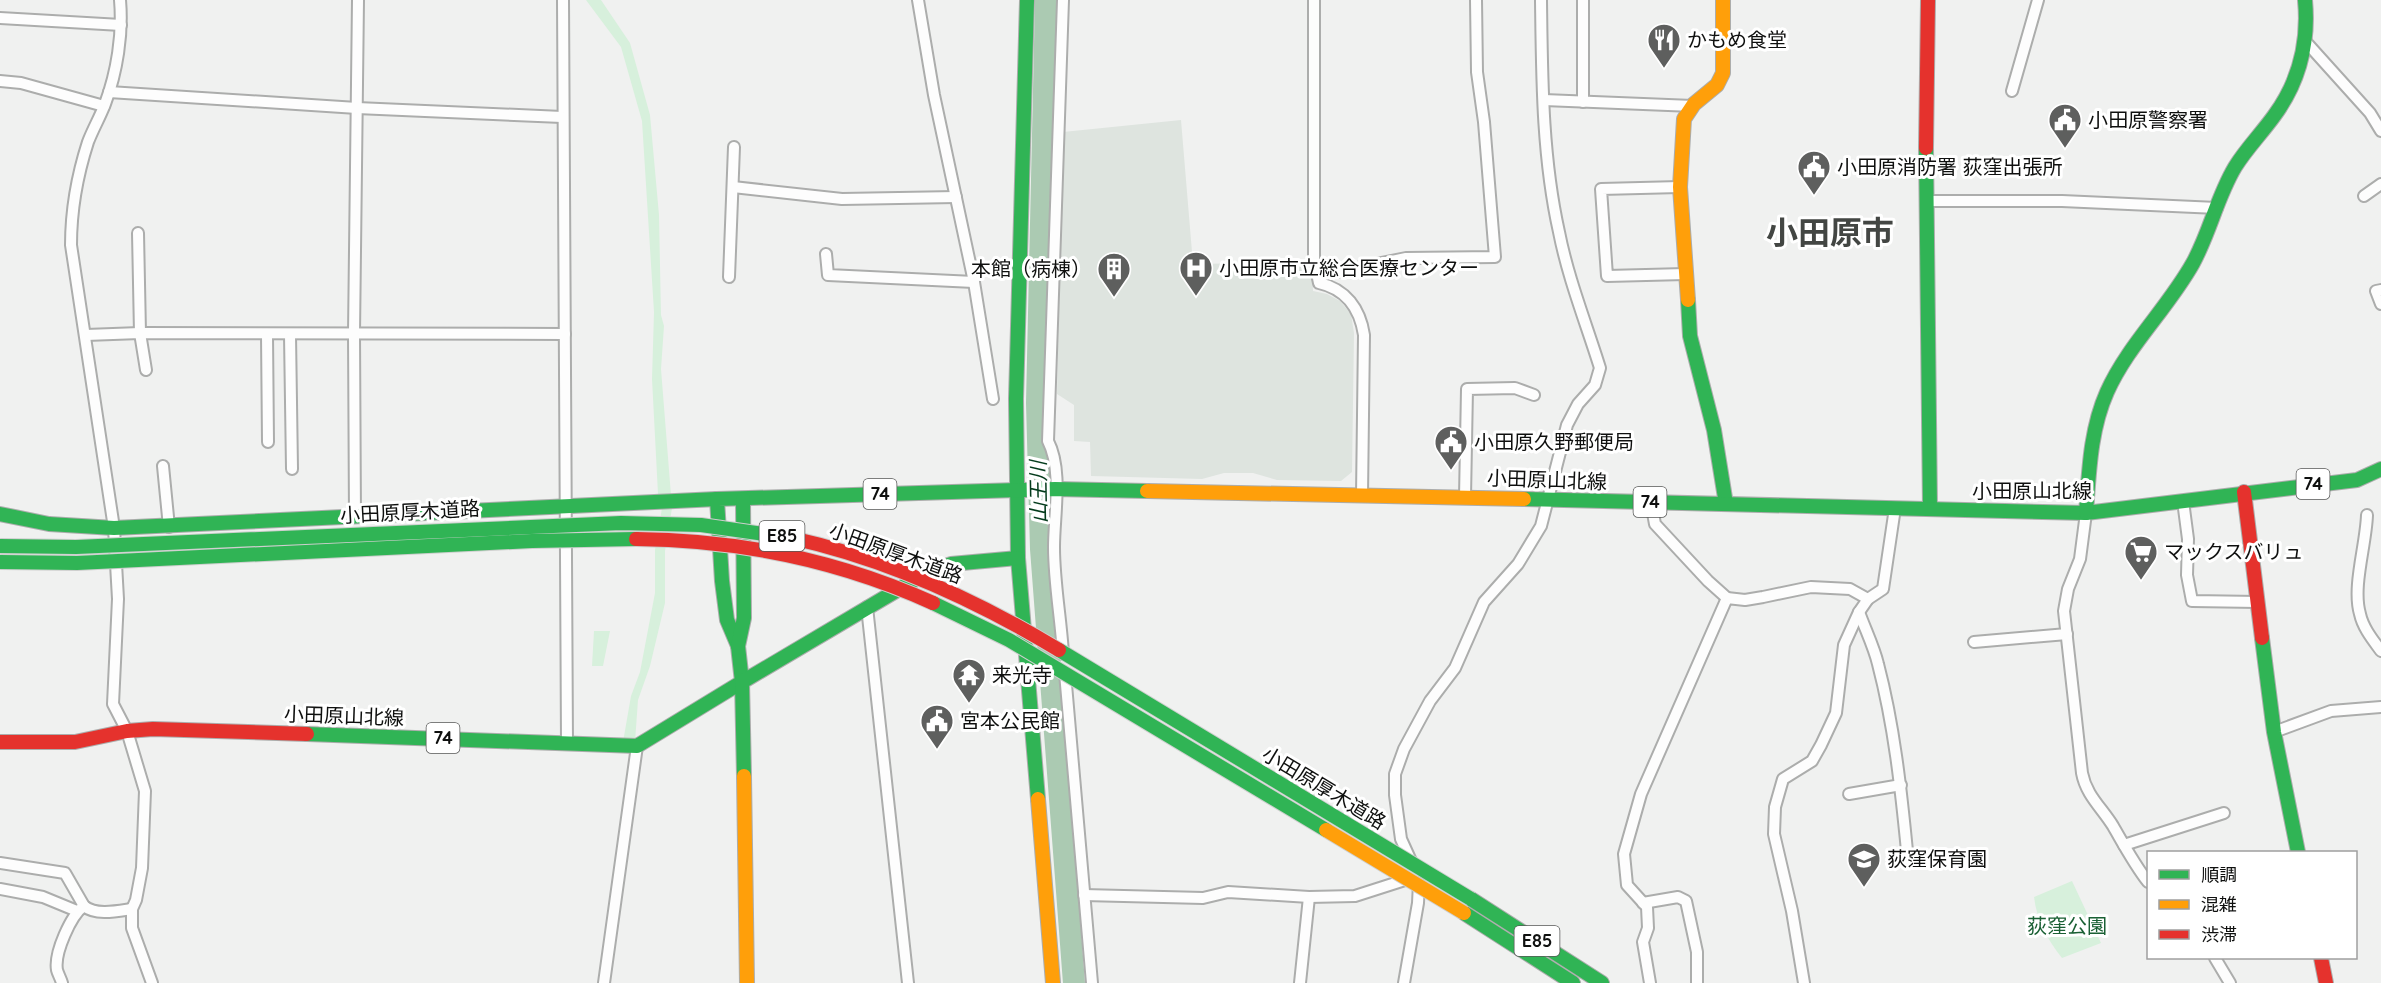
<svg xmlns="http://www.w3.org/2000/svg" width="2381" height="983" font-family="Quicksand,'Noto Sans JP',sans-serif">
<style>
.built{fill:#dee4df}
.green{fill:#d7f0dc}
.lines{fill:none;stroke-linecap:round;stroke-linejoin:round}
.river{stroke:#abcab2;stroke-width:22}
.street-casing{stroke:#acadac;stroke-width:14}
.fast-casing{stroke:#acadac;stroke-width:16}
.slow-casing{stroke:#acadac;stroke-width:16}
.jam-casing{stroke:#acadac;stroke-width:16}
.street{stroke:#fdfdfd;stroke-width:10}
.fast{stroke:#30b455;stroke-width:14}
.slow{stroke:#ff9f0a;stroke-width:14}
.jam{stroke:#e5322d;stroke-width:14}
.fast-bridge-casing{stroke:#cecfce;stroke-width:16;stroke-linecap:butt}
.slow-bridge-casing{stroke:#cecfce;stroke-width:16;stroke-linecap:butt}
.jam-bridge-casing{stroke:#cecfce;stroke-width:16;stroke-linecap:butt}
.fast-bridge{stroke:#30b455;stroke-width:14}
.slow-bridge{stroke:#ff9f0a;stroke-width:14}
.jam-bridge{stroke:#e5322d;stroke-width:14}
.labels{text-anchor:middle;stroke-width:6;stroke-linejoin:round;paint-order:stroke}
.shield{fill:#fff;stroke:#575857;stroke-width:1.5}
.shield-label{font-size:18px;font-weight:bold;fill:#0f100f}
.poi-label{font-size:20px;fill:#0f100f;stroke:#fff;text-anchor:start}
.street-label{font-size:20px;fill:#0f100f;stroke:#fff}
.park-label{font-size:20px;fill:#1a6034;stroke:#fff}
.water-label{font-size:21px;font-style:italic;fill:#043c1c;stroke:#fff}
.town-label{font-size:32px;font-weight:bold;fill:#434643;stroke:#fff}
</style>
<rect width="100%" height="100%" fill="#f0f1f0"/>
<path class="built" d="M1181 120 1193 264 1309 262 1312 265 1313 291 1327 294 1340 301 1351 314 1354 333 1352 472 1341 481 1277 480 1253 473H1224L1202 479 1091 476 1090 442 1074 441V405L1057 394 1063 132Z"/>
<g class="green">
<path d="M586 0H601L630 43 650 115 659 215 661 315 664 326 661 369 672 508 665 551V603L650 666 638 700 635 742H623L631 696 640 672 655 593V550L662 508 658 494 652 379 654 312 642 121 621 47Z"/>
<path d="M594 631H610L603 666H592Z"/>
<path d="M2072 881 2101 943 2062 958C2047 939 2037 921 2034 897Z"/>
</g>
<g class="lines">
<path class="river" d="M1046 0 1037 403 1041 549 1074 983"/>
<g class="street-casing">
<g id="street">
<path d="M120 0C123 34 117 72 105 104 100 117 93 129 88 142 77 176 71 209 71 245L114 528 118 599 113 704 127 731 145 791 142 868 136 900 132 909V928L152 983"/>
<path d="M563 0 567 743"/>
<path d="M918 0 934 95 974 282 993 399"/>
<path d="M1063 0 1048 441C1063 470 1054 515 1054 547 1054 583 1061 619 1063 654"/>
<path d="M1314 0V259L1319 283C1346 289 1360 309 1364 335L1362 495"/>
<path d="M1583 0V102"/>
<path d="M0 18 121 25"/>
<path d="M2306 42 2370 113 2381 131"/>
<path d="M0 81 21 83 104 106"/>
<path d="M2012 91 2038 0"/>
<path d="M109 92 357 108 562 117"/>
<path d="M1544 100 1693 106"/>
<path d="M733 187 842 199 956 197"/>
<path d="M1680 187 1601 189 1607 276 1685 274"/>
<path d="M2364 196 2381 184"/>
<path d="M1926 201H2062L2217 208"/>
<path d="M138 233 140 333 146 370"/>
<path d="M826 254 828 275 974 282"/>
<path d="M1318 276 1406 258 1495 257 1484 122 1477 72 1476 0"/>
<path d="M729 277 734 147"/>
<path d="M2381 290 2376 291 2381 304"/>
<path d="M86 335 140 333 565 334"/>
<path d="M267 335 268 442"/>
<path d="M290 335 292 469"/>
<path d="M163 466 169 527"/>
<path d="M1465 497 1467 389 1515 388 1534 395"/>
<path d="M2183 501 2188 539 2187 575 2192 601 2258 602"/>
<path d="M1651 502 1655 524 1708 581 1727 598"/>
<path d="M2086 513 2080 559 2068 589 2064 611 2082 773C2086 795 2102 808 2113 826 2124 845 2134 864 2148 882"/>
<path d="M2367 515C2366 545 2352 587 2360 614 2363 628 2373 640 2381 651"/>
<path d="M355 517 354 334 358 0"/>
<path d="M867 607 908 983"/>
<path d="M1859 612C1865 629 1874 647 1878 664 1894 725 1901 789 1907 851"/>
<path d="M1974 642 2067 634"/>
<path d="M1065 673 1092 983"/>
<path d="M2274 732 2331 711 2381 707"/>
<path d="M1849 794 1901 785"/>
<path d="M2124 845 2224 813"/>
<path d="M1411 861 1401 839 1395 795V774L1404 749 1430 701 1455 668 1484 602 1518 564 1541 526 1567 425 1578 404 1595 385 1600 368C1586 323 1568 278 1559 232 1542 156 1542 77 1541 0"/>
<path d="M0 863 65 873 84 906"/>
<path d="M0 889 43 897 77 911"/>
<path d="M1084 895 1203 898 1228 892 1309 897 1355 896 1408 879"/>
<path d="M1643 903 1678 897 1686 901 1697 952V983"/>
<path d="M2215 958 2230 983"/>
<path d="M62 983C61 979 58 974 57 970 54 953 71 915 84 906 96 916 118 911 132 909"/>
<path d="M604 983 637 746"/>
<path d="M1300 983 1309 897"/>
<path d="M1404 983 1418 903 1419 883"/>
<path d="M1650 983 1643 942 1648 928 1647 907 1627 885 1624 854 1641 794 1727 598 1745 600 1763 597 1811 587 1850 589 1868 599"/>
<path d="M1804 983 1792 911 1774 834 1775 807 1783 779 1812 761 1821 745 1836 713 1844 645 1859 612 1868 599 1883 589 1895 508"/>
</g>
</g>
<g class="fast-casing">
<g id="fast">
<path d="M1027 0 1016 399 1018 558 1038 799"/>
<path d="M1926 148 1930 509"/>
<path d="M1688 300 1690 336 1714 430 1726 504"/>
<path d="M1524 499 2086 513 2357 480 2381 469"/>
<path d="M2086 513C2089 473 2090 430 2107 392 2128 345 2168 308 2193 263 2210 232 2217 197 2235 167 2246 149 2261 134 2274 116 2299 82 2309 42 2305 0"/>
<path d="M0 514 49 524 114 528 717 499"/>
<path d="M2262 638 2274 732 2298 852"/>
<path d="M738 646 727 620 722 581 717 499 1055 489 1147 491"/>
<path d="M307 734 637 746 742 682 738 646 744 618 743 499"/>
<path d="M744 776 742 682 928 572 951 564 1018 558"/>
<path d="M1471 899 1602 983"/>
<path d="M1464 913 1573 983"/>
</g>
</g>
<g class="slow-casing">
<g id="slow">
<path d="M1688 300 1680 187 1684 119 1694 104 1717 85 1723 73V0"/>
<path d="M1147 491 1524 499"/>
<path d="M744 776 747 983"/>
<path d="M1038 799 1053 983"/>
</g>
</g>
<g class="jam-casing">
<g id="jam">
<path d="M1926 148 1928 0"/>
<path d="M2244 492 2262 638"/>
<path d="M0 742H75L127 731 153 729 307 734"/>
<path d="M2321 958 2326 983"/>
</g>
</g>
<use href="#street" class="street"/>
<use href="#fast" class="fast"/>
<use href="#slow" class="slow"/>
<use href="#jam" class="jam"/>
<g class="fast-bridge-casing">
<g id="fast-bridge">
<path d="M0 546 76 547 621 523 701 525 792 538"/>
<path d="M0 562 77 563 532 541 636 539"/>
<path d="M933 603 1009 640 1326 830"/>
<path d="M1059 650 1471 899"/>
</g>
</g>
<g class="slow-bridge-casing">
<path id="slow-bridge" d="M1326 830 1464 913"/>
</g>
<g class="jam-bridge-casing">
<g id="jam-bridge">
<path d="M792 538C887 559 976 600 1059 650"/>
<path d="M636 539C739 540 838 560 933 603"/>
</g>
</g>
<use href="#fast-bridge" class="fast-bridge"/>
<use href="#slow-bridge" class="slow-bridge"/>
<use href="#jam-bridge" class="jam-bridge"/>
</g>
<defs>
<g id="restaurant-pin" transform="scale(1.725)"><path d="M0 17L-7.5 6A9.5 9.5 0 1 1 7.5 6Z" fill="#5e5f5e" stroke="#fff"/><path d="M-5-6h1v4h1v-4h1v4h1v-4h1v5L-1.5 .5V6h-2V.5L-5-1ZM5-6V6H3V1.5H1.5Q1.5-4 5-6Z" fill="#fff"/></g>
<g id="civic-pin" transform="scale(1.725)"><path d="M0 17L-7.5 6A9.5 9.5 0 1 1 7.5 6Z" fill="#5e5f5e" stroke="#fff"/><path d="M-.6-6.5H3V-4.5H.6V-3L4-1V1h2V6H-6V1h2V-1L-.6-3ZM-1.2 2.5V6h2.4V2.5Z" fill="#fff"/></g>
<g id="hospital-pin" transform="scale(1.725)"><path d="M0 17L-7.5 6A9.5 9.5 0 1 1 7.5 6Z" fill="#5e5f5e" stroke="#fff"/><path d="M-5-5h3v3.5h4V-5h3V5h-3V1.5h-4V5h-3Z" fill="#fff"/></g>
<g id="building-pin" transform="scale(1.725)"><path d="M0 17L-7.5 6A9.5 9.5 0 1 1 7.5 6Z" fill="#5e5f5e" stroke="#fff"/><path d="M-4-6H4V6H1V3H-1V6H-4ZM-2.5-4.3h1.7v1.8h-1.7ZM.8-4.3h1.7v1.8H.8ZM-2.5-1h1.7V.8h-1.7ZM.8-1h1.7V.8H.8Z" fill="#fff"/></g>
<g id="supermarket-pin" transform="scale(1.725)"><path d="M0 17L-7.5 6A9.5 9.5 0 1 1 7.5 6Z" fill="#5e5f5e" stroke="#fff"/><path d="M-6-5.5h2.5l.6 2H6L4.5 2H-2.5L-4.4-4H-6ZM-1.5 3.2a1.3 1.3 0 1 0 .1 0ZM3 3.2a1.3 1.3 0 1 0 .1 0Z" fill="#fff"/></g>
<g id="temple-pin" transform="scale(1.725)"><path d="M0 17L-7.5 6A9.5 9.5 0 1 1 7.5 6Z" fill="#5e5f5e" stroke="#fff"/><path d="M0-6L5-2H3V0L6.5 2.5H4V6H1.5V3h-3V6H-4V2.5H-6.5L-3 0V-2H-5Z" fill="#fff"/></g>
<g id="school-pin" transform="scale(1.725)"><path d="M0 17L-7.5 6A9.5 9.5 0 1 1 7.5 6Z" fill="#5e5f5e" stroke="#fff"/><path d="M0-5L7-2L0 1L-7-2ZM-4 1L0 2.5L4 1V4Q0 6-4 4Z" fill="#fff"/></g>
</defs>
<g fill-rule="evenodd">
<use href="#restaurant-pin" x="1664" y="40"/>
<use href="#civic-pin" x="2065" y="120"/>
<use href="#civic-pin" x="1814" y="167"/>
<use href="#hospital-pin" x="1196" y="268"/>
<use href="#building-pin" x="1114" y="269"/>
<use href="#civic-pin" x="1451" y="442"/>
<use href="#supermarket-pin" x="2141" y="552"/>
<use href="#temple-pin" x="969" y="675"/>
<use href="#civic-pin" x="937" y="721"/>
<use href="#school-pin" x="1864" y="859"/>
</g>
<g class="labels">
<g class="shield">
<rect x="2296.5" y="469" width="33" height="30" rx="4.5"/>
<rect x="863.5" y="479" width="33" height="30" rx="4.5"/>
<rect x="1633.5" y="487" width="33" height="30" rx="4.5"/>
<rect x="759.5" y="521" width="45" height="30" rx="4.5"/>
<rect x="426.5" y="723" width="33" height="30" rx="4.5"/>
<rect x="1514.5" y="926" width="45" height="30" rx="4.5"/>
</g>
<g class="shield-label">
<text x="2313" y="490">74</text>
<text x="880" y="500">74</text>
<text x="1650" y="508">74</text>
<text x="782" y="542">E85</text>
<text x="443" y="744">74</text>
<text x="1537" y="947">E85</text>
</g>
<g class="poi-label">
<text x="1687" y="47">かもめ食堂</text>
<text x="2088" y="127">小田原警察署</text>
<text x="1837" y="174">小田原消防署 荻窪出張所</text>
<text x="1219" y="275">小田原市立総合医療センター</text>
<text x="1091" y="276" text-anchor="end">本館（病棟）</text>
<text x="1474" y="449">小田原久野郵便局</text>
<text x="2164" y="559">マックスバリュ</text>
<text x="992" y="682">来光寺</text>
<text x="960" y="728">宮本公民館</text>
<text x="1887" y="866">荻窪保育園</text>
</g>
<g class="street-label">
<text transform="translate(1547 480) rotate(2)" y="7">小田原山北線</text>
<text x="2032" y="498">小田原山北線</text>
<text transform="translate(410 512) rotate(-3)" y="7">小田原厚木道路</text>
<text transform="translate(896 553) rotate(20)" y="7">小田原厚木道路</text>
<text transform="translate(344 716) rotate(2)" y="7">小田原山北線</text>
<text transform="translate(1324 788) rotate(31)" y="7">小田原厚木道路</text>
</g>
<g class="park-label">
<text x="2067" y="933">荻窪公園</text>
</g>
<g class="water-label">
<text transform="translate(1039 492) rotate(-91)" y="7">山王川</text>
</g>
<g class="town-label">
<text x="1830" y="244">小田原市</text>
</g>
</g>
<rect x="2147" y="851" width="210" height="108" fill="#ffffff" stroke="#9f9f9f" stroke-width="1.5"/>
<rect x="2159" y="870" width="30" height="9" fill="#30b455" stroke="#9f9f9f" stroke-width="1.5"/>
<text x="2201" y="881" font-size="18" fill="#0f100f">順調</text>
<rect x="2159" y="900" width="30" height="9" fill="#ff9f0a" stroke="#9f9f9f" stroke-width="1.5"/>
<text x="2201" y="911" font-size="18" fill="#0f100f">混雑</text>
<rect x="2159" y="930" width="30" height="9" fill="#e5322d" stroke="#9f9f9f" stroke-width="1.5"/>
<text x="2201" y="941" font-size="18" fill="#0f100f">渋滞</text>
</svg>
